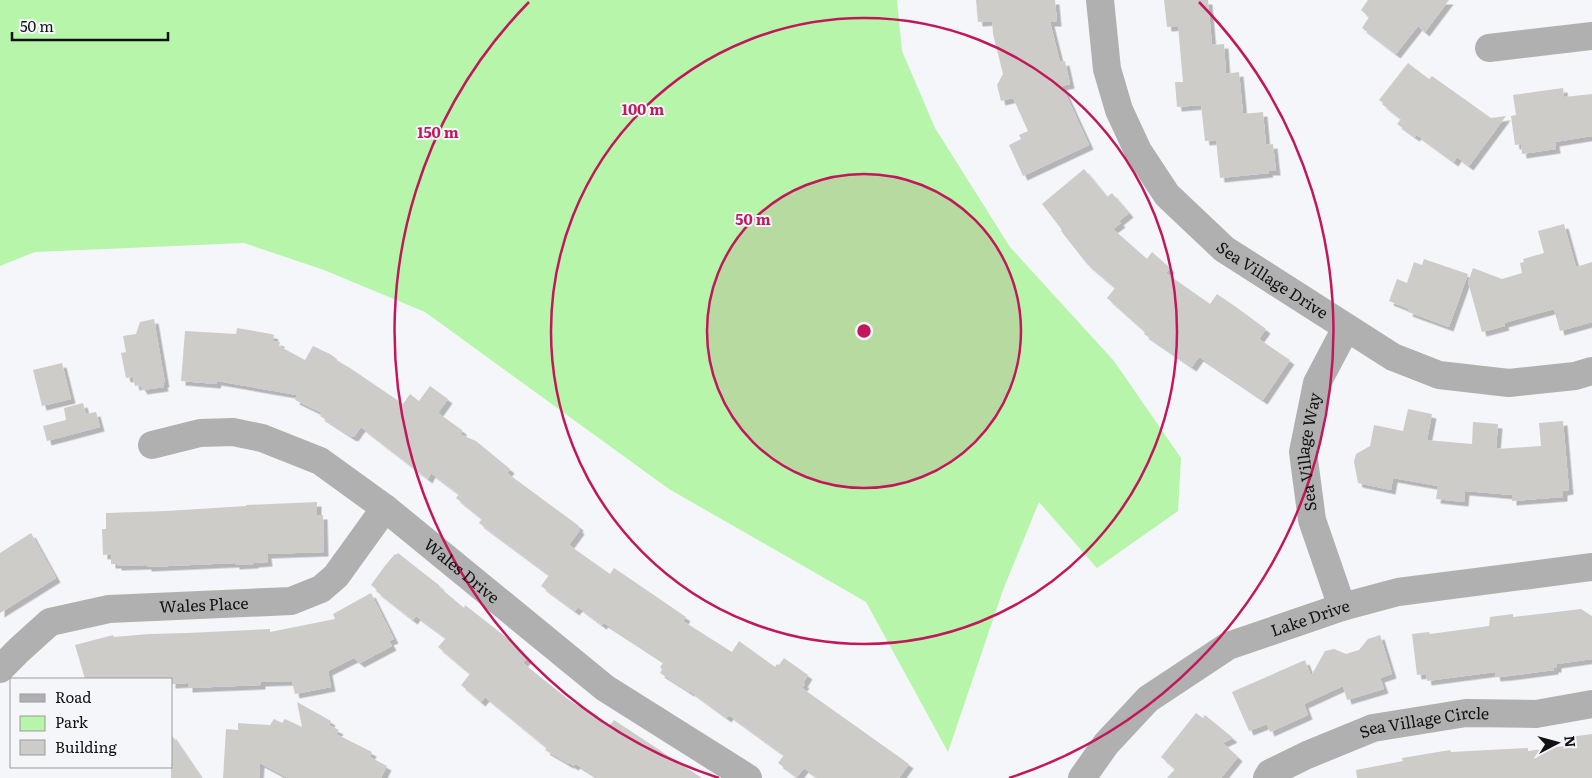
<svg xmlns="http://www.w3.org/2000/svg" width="1592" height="778" font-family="Literata,serif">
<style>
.green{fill:#b6f5aa}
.building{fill:#ceccc9;filter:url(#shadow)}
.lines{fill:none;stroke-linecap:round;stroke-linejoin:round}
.minor{stroke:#b0b0b1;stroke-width:28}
.ring{fill:none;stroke:#c2185b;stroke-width:2.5}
.labels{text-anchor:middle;stroke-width:4;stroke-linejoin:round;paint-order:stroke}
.street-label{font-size:16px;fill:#121213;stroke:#f5f6f9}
.centre{fill:#c2185b;stroke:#f5f6f9;stroke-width:2.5}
.ring-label{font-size:15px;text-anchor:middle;font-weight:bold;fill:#c2185b;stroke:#f5f6f9;stroke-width:4;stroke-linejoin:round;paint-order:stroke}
</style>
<defs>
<filter id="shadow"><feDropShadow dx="4.5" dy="4.5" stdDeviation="0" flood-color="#0004"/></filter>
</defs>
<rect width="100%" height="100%" fill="#f5f6f9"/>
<path class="green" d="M0 0H897L902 51 935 128 1010 247 1114 361 1181 458 1178 511 1097 568 1039 502 1003 590 948 752 866 602 669 489 425 312 324 270 244 243 35 252 0 266Z"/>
<g class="building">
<path d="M976 0H1055L1057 22H1050L1060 62 1065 61 1070 84 1062 86 1089 145 1023 176 1009 145 1021 139 1019 135 1028 131 1013 98 1001 101 997 85 1003 74 993 34 992 21 978 22Z"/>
<path d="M1164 0H1208L1212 45 1224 44 1226 74 1239 72 1243 114 1263 112 1266 145 1273 144 1276 171H1268L1269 173 1220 178 1216 140 1205 141 1201 105 1177 107 1175 82H1183L1178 26 1167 27Z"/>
<path d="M1368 0H1449L1425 32 1418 26 1396 54 1362 28 1369 17 1361 10Z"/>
<path d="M1408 63 1429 79 1432 76 1491 118 1506 116 1469 166 1457 157 1454 162 1417 135 1415 137 1397 124 1401 119 1382 104 1383 103 1379 100Z"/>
<path d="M1563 88 1564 97 1592 94V136L1555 142 1556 149 1522 154 1521 144 1515 145 1511 116 1516 115 1513 95Z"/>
<path d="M1084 169 1107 197 1112 193 1129 213 1119 221 1121 223 1113 229 1147 259 1152 252 1170 268 1166 273 1210 304 1217 294 1236 307 1266 329 1259 339 1290 360 1263 400 1201 358 1199 357 1192 367 1144 334 1145 332 1107 298 1115 288 1087 264 1061 231 1062 230 1042 204Z"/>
<path d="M1564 224 1576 267 1592 262V322L1560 331 1554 309 1504 323 1505 326 1482 332 1468 282 1473 268 1502 279 1522 273 1520 263 1524 262 1523 259 1544 253 1538 231Z"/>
<path d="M1424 259 1468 274 1449 327 1408 312 1409 309 1389 301 1397 279 1407 283 1414 262 1422 265Z"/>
<path d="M154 319 165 383H163L164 387 143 390 140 385 135 386 133 377 126 378 121 353 126 352 123 336 136 334 140 322Z"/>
<path d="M237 328 271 334 274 335 273 341 280 342 279 346 305 360 313 346 330 354 337 359 336 360 350 368 403 404 410 394 419 401 430 386 448 399 438 413 462 430V435L476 441 510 469 507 473 579 526 578 528 580 530 569 545 610 574 614 568 626 576 686 617 683 621 732 652 739 641 775 667 777 664 779 665 784 658 808 675 803 683 805 684 802 688 909 764 899 778H818L804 768 797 777 778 763 784 755 729 715 727 718 690 691V692L660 673 662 669 660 667 664 662 604 623 602 625 578 607 575 611 541 586 549 575 479 523 482 519 456 498 459 494 431 473 428 479 361 427 354 437 352 436V437L320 416 322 413 295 400 297 395 217 381 216 384 181 381 185 331 236 334Z"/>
<path d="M62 363 71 399 42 406 33 370Z"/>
<path d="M83 403 86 414 96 412 100 427 47 441 43 426 66 420 64 408Z"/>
<path d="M1408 409 1432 414 1427 440 1472 444 1473 422 1498 424 1496 449 1541 446 1539 423 1563 421 1569 490 1563 491V497L1512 501V495L1465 491 1464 502 1436 499 1438 486 1393 478 1391 490 1358 483 1354 462 1356 454 1370 446 1374 425 1403 431Z"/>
<path d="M317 502V515H323L324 552 267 554 268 562 254 563V564L235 565V563L147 567V565L117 566V564H111V554L103 555 102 529H106V513H107L166 511 246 506V505Z"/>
<path d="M31 533 56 578 0 613V553Z"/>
<path d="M398 553 440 586 439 587 464 608 465 605 520 648 519 649 528 657 523 663 569 700 610 725 614 720 702 778H598L576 764 574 766 569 763V764L545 750 547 748 485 697 481 702 461 685 470 674 438 647 446 638 416 616 413 620 376 591 377 590 371 585 384 567 395 554 396 555Z"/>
<path d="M371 593 394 639 389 641 392 646 360 663 354 658 328 671 331 687 295 694 292 681 261 682V685L188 688V683L171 684V679H85L75 645 113 635 114 637 149 634 187 633 270 629V632L335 619 333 614Z"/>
<path d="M1581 609 1592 616V659L1557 664V668H1554V670L1508 676 1496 677 1495 672 1427 681 1426 674 1417 675 1412 634 1429 632 1430 634 1489 626 1490 617 1513 614V617Z"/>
<path d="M1380 635 1392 674 1380 678 1384 689 1347 700 1343 686 1304 704 1308 715 1270 732 1267 724 1249 731 1232 692 1305 660 1311 676 1325 651 1334 649 1346 654 1359 650 1368 639Z"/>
<path d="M297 702 331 721 329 725 339 730 336 734 372 752 370 757 387 766 381 778H288L260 763 259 778H223L226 729 238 730V723L270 725 274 719 282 723 285 719 302 727Z"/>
<path d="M1196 713 1203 718 1205 715 1233 738 1223 743 1238 757 1221 778H1167L1175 769 1161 757Z"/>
<path d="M171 734 201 778H171Z"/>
<path d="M1592 734V778H1357L1356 770 1403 761 1402 758 1450 750 1451 752 1528 748V751L1564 746V744L1570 743 1569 737Z"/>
</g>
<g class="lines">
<g class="minor">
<path id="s1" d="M1100 0 1107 69 1119 110 1138 151 1167 195 1224 249 1393 357 1439 375 1509 383 1575 376 1592 371"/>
<path d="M1489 48 1592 36"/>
<path id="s2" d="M152 445 200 433 233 432 262 438 320 461 385 508 605 688 748 778"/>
<path id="s3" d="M1342 607 1312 520 1303 452 1317 383 1346 328"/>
<path id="s4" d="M0 669 19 650 50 622 109 609 291 601 321 589 336 576 385 508"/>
<path id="s5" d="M1082 778 1106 744 1148 699 1228 646 1342 607 1398 592 1592 567"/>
<path id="s6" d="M1267 778 1270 773 1307 755 1373 728 1466 713 1536 714 1592 704"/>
</g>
</g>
<circle cx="864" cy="331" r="157" fill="#c2185b" fill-opacity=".12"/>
<g class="ring">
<circle cx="864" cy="331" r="157"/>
<circle cx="864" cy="331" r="313"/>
<path d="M719 778A470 470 0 0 1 529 2M1199 2A470 470 0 0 1 1009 778"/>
</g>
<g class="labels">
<g class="street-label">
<text dy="6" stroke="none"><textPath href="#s1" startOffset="346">Sea Village Drive</textPath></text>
<text dy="6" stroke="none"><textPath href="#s3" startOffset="161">Sea Village Way</textPath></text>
<text dy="6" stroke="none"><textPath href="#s2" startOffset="354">Wales Drive</textPath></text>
<text dy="6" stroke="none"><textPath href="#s4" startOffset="224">Wales Place</textPath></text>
<text dy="6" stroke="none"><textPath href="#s5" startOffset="286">Lake Drive</textPath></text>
<text dy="6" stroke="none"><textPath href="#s6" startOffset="170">Sea Village Circle</textPath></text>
</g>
</g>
<circle cx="864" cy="331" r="8" class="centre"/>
<g class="ring-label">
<text x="643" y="115">100 m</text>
<text x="438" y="138">150 m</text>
<text x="753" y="225">50 m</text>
</g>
<rect x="10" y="678" width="162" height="90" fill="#f5f6f9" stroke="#9a9b9d"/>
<rect x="20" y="694" width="25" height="8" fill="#b0b0b1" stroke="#9a9b9d"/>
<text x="55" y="703" font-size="15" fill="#121213">Road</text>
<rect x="20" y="716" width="25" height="15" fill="#b6f5aa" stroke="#9a9b9d"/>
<text x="55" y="728" font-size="15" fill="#121213">Park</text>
<rect x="20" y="740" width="25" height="15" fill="#ceccc9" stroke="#9a9b9d"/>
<text x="55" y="753" font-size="15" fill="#121213">Building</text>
<g transform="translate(1557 743) rotate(84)" stroke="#f5f6f9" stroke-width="4" paint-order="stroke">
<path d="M0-4L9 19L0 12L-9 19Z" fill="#121213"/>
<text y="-8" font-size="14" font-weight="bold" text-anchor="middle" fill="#121213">N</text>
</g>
<path d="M12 32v8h156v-8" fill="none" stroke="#121213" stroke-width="2.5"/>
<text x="20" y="32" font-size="15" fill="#121213" stroke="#f5f6f9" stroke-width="4" paint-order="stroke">50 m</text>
</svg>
